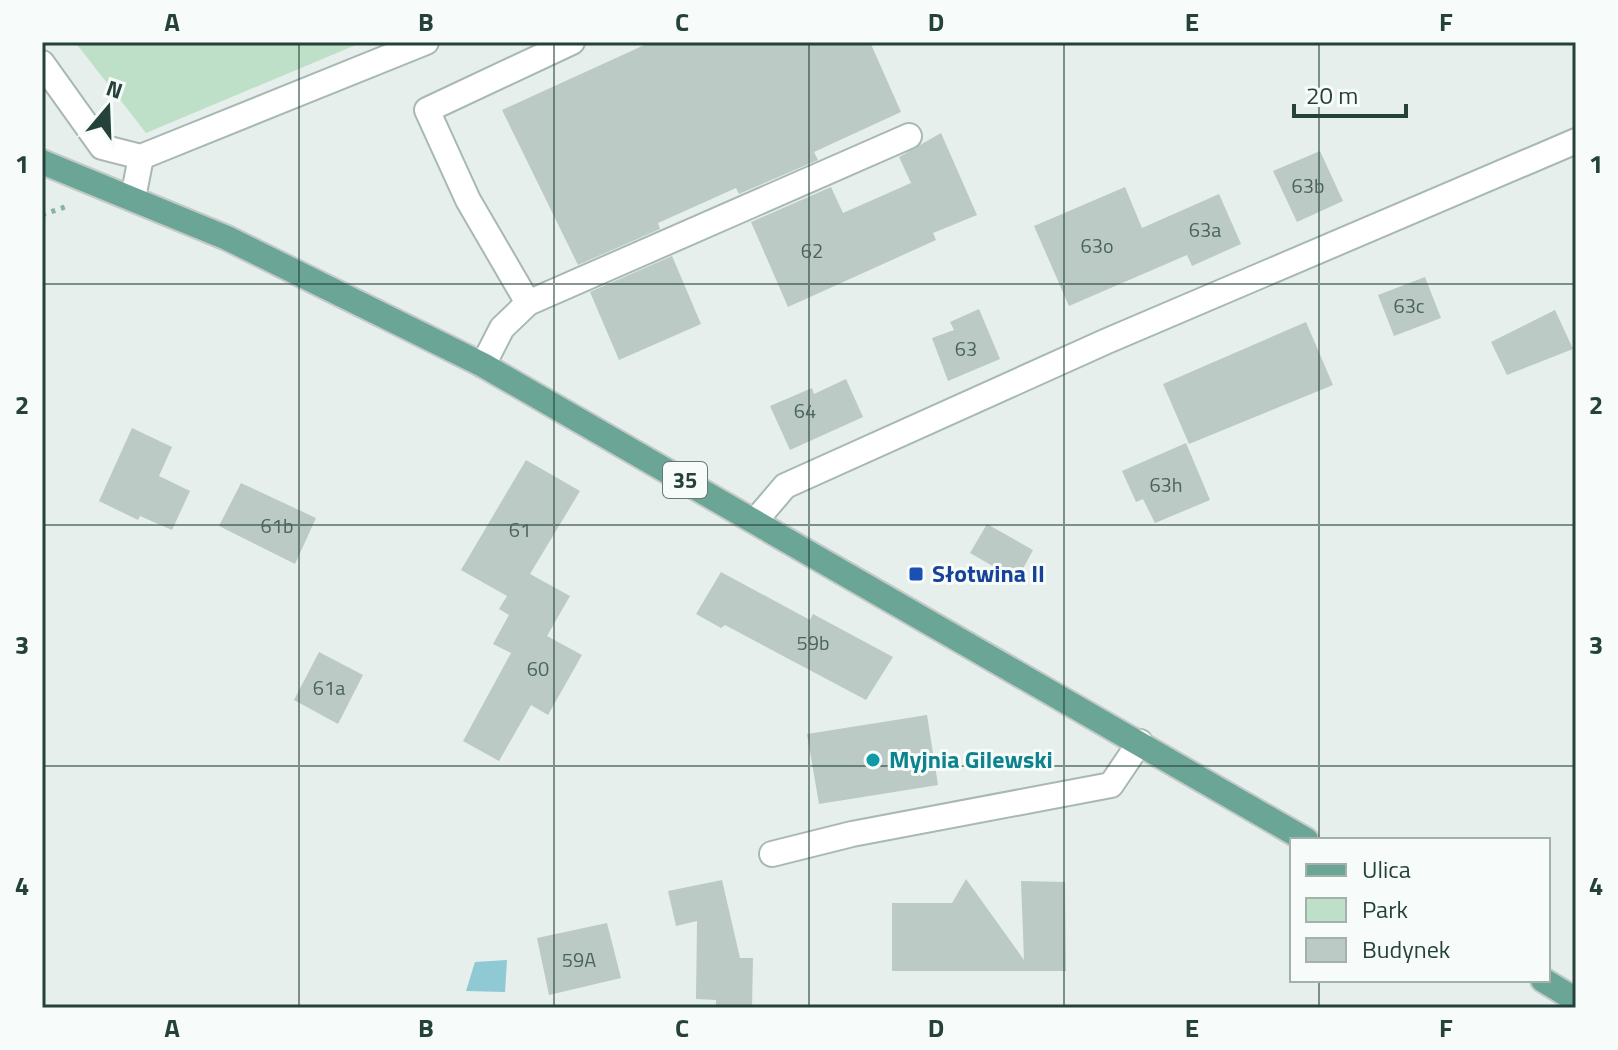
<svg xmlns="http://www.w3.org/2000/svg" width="1618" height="1050" font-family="'Titillium Web',sans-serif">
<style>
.green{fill:#bfe0c8}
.water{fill:#8ec9d4}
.building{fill:#bbcac4}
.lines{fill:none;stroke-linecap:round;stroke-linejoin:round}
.minor-casing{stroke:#a8b8b2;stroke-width:28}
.major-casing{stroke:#c2cac8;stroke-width:28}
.path{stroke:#86b3a5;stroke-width:5;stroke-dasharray:4 6;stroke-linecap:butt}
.minor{stroke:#fff;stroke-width:24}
.major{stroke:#6aa596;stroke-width:24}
.grid{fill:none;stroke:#24423a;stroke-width:2;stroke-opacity:0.55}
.transit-dot{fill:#1a4fb4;stroke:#f7fbf9;stroke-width:3}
.culture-dot{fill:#0f9aa8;stroke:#f7fbf9;stroke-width:3}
.labels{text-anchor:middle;stroke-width:6;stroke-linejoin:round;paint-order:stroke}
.number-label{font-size:20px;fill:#4a645c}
.shield{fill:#f7fbf9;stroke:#637a73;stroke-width:2}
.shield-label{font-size:22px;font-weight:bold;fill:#24423a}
.transit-label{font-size:24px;font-weight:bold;fill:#164399;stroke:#f7fbf9;text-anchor:start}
.culture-label{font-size:24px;font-weight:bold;fill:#0d838f;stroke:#f7fbf9;text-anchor:start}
.neatline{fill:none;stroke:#24423a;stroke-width:3}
.grid-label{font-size:26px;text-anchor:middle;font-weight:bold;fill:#24423a}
</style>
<rect width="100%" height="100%" fill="#e6efeb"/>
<path class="green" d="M75 42H363L146 133Z"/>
<path class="water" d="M507 960 505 992 466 991 475 962Z"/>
<g class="building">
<path d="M651 42H870L901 112 814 152 818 160 739 194 736 188 658 223 660 229 578 265 502 110Z"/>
<path d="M941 133 977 215 933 233 936 240 788 307 751 222 831 187 843 213 911 183 899 157Z"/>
<path d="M1320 151 1343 201 1297 222 1273 171Z"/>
<path d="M1125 187 1142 228 1219 194 1241 244 1192 266 1187 255 1069 306 1034 226Z"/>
<path d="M672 256 701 324 619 360 590 292Z"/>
<path d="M1425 277 1441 318 1394 336 1378 295Z"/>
<path d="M979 309 1000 359 948 381 932 338 954 330 950 322Z"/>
<path d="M1555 310 1573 349 1507 375 1491 342Z"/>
<path d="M1306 322 1333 385 1189 444 1163 384Z"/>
<path d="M846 379 863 417 790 450 770 406 812 388 814 394Z"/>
<path d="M132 428 172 447 159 476 190 491 172 530 140 516 138 520 99 501Z"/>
<path d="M1186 443 1210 500 1155 523 1143 499 1136 502 1122 471Z"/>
<path d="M526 460 580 491 530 574 570 596 547 636 582 655 548 715 531 705 499 761 463 741 511 653 493 644 509 615 499 609 507 596 461 570Z"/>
<path d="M241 483 316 518 295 564 219 526Z"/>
<path d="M987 524 1033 550 1017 580 970 553Z"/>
<path d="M721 572 810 620 813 614 893 657 866 700 725 625 721 628 696 614Z"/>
<path d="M319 652 363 675 338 724 294 700Z"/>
<path d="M927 715 938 785 819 804 807 734Z"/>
<path d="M966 879 1024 960 1021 881 1065 882 1066 971H892V903H952Z"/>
<path d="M722 880 740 958H753L752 1008H716V1000L696 999 697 921 676 926 668 891Z"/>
<path d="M607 923 621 978 549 995 537 938Z"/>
</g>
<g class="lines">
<g class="minor-casing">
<g id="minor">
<path d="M42 63 102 147 141 157 426 42"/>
<path d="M133 198 141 157"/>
<path d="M528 303 468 200 427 110 572 42"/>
<path d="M483 365 502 328 528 303 909 136"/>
<path d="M756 520 785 486 1107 341 1576 141"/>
<path d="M772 854 852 834 1111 785 1140 742"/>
</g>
</g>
<g class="major-casing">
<g id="major">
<path d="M42 162 227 238 483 365 1306 840"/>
<path d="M1543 980 1576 1000"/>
</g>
</g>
<path class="path" d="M42 215 68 206"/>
<use href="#minor" class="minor"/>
<use href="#major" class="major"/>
</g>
<path class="grid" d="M299 42V1008M554 42V1008M809 42V1008M1064 42V1008M1319 42V840M42 284H1576M42 525H1576M42 766H1576M1319 980V1008"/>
<rect class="transit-dot" x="908" y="566" width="16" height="16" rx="4"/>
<circle class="culture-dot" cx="873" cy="760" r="8"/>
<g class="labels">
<g class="number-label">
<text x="1308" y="193">63b</text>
<text x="1205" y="237">63a</text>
<text x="1097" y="253">63o</text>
<text x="812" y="258">62</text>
<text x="1409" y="313">63c</text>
<text x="966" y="356">63</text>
<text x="805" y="418">64</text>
<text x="1166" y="492">63h</text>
<text x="277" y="533">61b</text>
<text x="520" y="537">61</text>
<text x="813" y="650">59b</text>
<text x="538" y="676">60</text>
<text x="329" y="695">61a</text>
<text x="579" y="967">59A</text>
</g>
<rect class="shield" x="663" y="462" width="44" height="36" rx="6"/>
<g class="shield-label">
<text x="685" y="488">35</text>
</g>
<g class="transit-label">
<text x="932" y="582">Słotwina II</text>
</g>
<g class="culture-label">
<text x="889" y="768">Myjnia Gilewski</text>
</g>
</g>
<rect width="1618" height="1050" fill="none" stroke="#f7fbf9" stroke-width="88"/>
<rect x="1290" y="838" width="260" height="144" fill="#f7fbf9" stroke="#a3b1ad" stroke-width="2"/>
<rect x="1306" y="864" width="40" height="12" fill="#6aa596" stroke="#a3b1ad" stroke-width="2"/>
<text x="1362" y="878" font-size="24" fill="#24423a">Ulica</text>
<rect x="1306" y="898" width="40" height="24" fill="#bfe0c8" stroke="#a3b1ad" stroke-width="2"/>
<text x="1362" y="918" font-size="24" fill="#24423a">Park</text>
<rect x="1306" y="938" width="40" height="24" fill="#bbcac4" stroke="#a3b1ad" stroke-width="2"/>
<text x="1362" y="958" font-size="24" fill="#24423a">Budynek</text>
<g transform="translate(108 108) rotate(19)" stroke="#f7fbf9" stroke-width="6" paint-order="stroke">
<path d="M0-6L14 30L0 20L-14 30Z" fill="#24423a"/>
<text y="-12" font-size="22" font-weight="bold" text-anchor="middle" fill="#24423a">N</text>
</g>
<path d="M1294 104v12h112v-12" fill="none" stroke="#24423a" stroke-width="4"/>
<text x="1306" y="104" font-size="24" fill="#24423a" stroke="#f7fbf9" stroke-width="6" paint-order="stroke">20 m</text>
<rect x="44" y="44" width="1530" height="962" class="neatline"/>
<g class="grid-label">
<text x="172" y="31">A</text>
<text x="426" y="31">B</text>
<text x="682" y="31">C</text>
<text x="936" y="31">D</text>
<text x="1192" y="31">E</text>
<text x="1446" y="31">F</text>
<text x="22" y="173">1</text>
<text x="1596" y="173">1</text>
<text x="22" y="414">2</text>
<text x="1596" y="414">2</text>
<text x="22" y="654">3</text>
<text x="1596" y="654">3</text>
<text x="22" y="895">4</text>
<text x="1596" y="895">4</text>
<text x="172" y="1037">A</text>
<text x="426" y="1037">B</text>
<text x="682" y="1037">C</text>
<text x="936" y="1037">D</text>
<text x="1192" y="1037">E</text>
<text x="1446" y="1037">F</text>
</g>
</svg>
